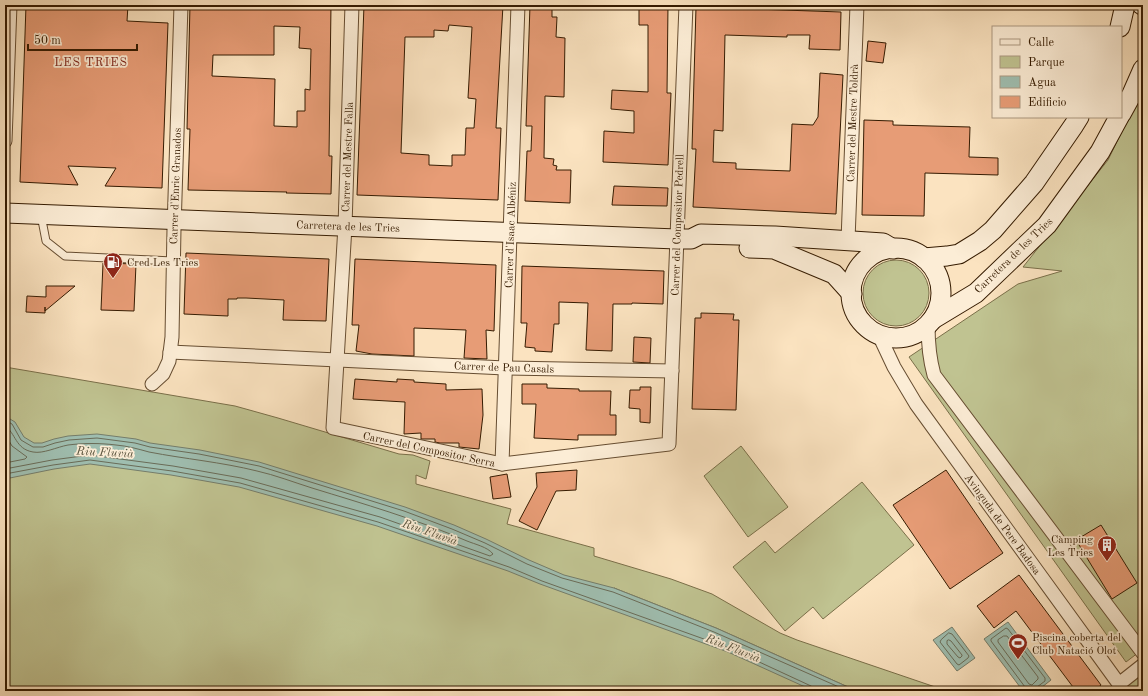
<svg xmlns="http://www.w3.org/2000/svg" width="1148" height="696" font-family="'Old Standard TT',serif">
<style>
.green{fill:#c0c391;stroke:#7a6f49}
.water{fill:#9fbeb0;stroke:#757d6a}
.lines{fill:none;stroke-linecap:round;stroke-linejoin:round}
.shore{stroke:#6a6c58;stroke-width:1}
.building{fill:#e79c76;stroke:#351b01;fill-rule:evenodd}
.lane-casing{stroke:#664d31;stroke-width:9}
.street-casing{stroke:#664d31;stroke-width:15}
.secondary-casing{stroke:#351b01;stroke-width:21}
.lane{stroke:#fcedd6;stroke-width:7}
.street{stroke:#fcedd6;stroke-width:13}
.secondary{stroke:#fcedd6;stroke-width:19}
.labels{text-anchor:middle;stroke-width:3.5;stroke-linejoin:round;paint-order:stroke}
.street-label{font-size:11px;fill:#351b01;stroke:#fcedd6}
.poi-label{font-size:11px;fill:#351b01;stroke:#fcedd6;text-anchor:start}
.neighbourhood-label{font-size:12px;letter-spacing:1px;fill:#7a1f14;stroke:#fcedd6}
.water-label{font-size:12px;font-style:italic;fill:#5a543e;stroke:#fcedd6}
</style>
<rect width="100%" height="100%" fill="#fbe3c0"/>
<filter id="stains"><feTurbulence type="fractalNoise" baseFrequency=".005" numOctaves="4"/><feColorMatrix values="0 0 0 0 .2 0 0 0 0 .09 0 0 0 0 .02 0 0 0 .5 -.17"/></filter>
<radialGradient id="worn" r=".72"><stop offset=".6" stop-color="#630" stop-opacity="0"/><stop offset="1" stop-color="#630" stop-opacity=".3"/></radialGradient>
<g class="green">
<path d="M1143 88V649L1126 662 909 357 1018 284 1062 271 1023 267 1108 160Z"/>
<circle cx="896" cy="293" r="33"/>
<path d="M5 367 235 406 278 418 399 454 413 455 430 461 426 479 416 475V484L511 509 507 524 594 548V556L671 579 712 594 780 633 797 640 947 691H857L716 628 614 588 825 691H5Z"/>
<path d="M741 446 788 507 748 537 704 476Z"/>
<path d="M862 482 914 545 823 619 813 607 785 631 733 567 765 541 775 553Z"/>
<path d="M1143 665V691H1109Z"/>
</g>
<g class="water">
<path d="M5 416 15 422 24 437 34 443H42L54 439 68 436 97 434 136 439 150 443 200 450 259 462 405 507 454 525 486 539 529 560 564 575 614 588 716 628 857 691H814L728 652 540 584 508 571 377 526 239 487 171 475 90 464 54 469 5 479Z"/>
<path d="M1008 622 1051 680 1037 691H1023L984 639Z"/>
<path d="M952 627 975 658 957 671 933 640Z"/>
</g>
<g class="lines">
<g class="shore">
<path d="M5 420 12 424 21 440 26 443 33 447H43L55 443 69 440 97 438 135 443 150 447 199 454 259 466 404 511 452 529 485 543 527 564 562 578 613 592 714 632 848 691"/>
<path d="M5 426C16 433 15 449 33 452 43 454 57 447 68 445 84 443 100 443 116 445 128 446 138 449 149 452 185 459 221 462 257 471 275 475 293 482 312 488 364 504 416 519 467 541 474 544 488 547 493 554L490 556 380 517 241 478 173 466 90 455 52 460 5 469"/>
<path d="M5 434 12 446 27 457 25 459 5 463"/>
<path d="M5 474 53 465 90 460 172 471 240 483 378 522 509 567 542 581 729 648 811 686 814 688V691"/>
<path d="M949 633 952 634 969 656 968 658 959 665 957 664 940 642 941 640Z"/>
<path d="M1004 636H1007L1038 677V679L1032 685 1029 684 998 642V640Z"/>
<path d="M949 640 951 641 962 655V656L960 658 958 657 947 644V641Z"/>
<path d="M1026 691 1025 687 991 641V639L1006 628 1008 629 1045 678V681L1037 687 1036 691"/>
</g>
</g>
<g class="building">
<path d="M26 5H128L127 21 168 23 162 188 105 186 116 168 68 166 78 185 20 182Z"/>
<path d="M190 5H331L329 156H332L331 194 286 193 287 192 188 190 190 129H187ZM274 26 300 27 299 48 311 49 310 90 305 89V111H297V127L274 126 275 79 212 76 213 55H274Z"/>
<path d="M364 5H503L496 128H501L498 200 357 195ZM449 25 472 27 468 98 476 99 474 128H466L465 155H452V166L429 165V155L401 153 405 37H434V30L448 31Z"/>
<path d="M530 5H552V17H557L556 37 565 38 564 97 545 96 544 158 554 159 553 165 557 166 556 170H571L570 203 525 201 527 151H531L532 126H526Z"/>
<path d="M639 5H668L667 93H671L668 165 603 162 604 131 634 133V111L611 109 612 90 648 92V25H639Z"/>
<path d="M696 7 841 12 840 50 809 49 810 35H787V37L725 35 723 131 714 130 713 162 736 163V169L790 171 792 124 813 125 818 117 820 73 843 75 836 214 693 207 696 149H692Z"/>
<path d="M868 41 886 43 883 63 866 61Z"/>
<path d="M864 120 893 121V125L970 127 969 157 998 158V175L925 173 924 216 862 215Z"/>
<path d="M614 186 668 188 667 206 612 205Z"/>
<path d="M186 253 329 259 326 321 283 320 284 300 246 298H237V299H228V316L184 314Z"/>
<path d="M355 259 496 265 494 331 486 330 487 359 464 358 466 330 414 328V356L372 354 356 351 359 325H352Z"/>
<path d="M103 263 136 264 134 311 101 310Z"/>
<path d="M522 266 664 271 663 304 632 303V304H613L612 351 586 350 588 303 559 302V324H554L552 352 535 351V348L525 347 527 323H521Z"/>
<path d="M46 286H75L45 311V307V313L26 312 27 296 46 297Z"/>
<path d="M701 313 734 314 733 320H739L736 410 692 409 695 318H701Z"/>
<path d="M634 337 651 338 650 363 633 362Z"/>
<path d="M355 379 397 382V379L414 380V382L446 384V390L482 389 483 415 479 449 459 447V443H440L435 442V439H421V433L404 434 405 402 353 399Z"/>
<path d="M522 384H547V388L579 389V391H611L610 415H616V435H578V440L534 438 536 404H522Z"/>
<path d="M640 387H651L650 423 640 422V409L629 408 630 390H640Z"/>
<path d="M577 470 576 490 556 491 537 530 519 521 537 487 536 473Z"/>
<path d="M946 470 1003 553 950 589 893 505Z"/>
<path d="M507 474 511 497 493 499 490 477Z"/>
<path d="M1101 525 1137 583 1112 599 1076 540Z"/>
<path d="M1019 575 1101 685 1094 691H1076L1016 611 994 628 977 606Z"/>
</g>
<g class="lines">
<g class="lane-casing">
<path id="lane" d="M41 215 46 241 65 256 173 261"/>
</g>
<g class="street-casing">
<g id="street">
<path d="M352 5 345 226 333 428 502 464 669 444 686 5"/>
<path d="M5 141 10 5"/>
<path d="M848 240 857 5"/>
<path d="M928 325C928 343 929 357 934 375L1143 653"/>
<path d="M878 333 894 367 916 404 1119 684 1143 665"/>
<path d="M170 352 505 368 672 371"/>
<path d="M152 384 163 374 169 361 172 337 174 229 181 5"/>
<path d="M502 464 518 5"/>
</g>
</g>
<g class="secondary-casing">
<g id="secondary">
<path d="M1142 5H1143"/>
<path d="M1120 27 1125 5"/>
<path d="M1121 114 1132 94 1143 69"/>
<path d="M5 213 677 239H691L701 234 775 236 868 242 883 243 893 249"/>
<path d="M749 248 774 249 834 274 852 294"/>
<circle cx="896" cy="293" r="45"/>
<path d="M924 258 947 256 959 254 980 241 993 230 1034 183 1074 125 1079 117"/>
<path d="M933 319 976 293 1047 225 1100 152 1119 117"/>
</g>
</g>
<use href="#lane" class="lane"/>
<use href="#street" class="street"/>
<use href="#secondary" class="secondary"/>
</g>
<defs>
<g id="fuel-pin" transform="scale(1)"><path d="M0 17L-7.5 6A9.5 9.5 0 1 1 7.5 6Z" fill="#8f2418" stroke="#fcedd6"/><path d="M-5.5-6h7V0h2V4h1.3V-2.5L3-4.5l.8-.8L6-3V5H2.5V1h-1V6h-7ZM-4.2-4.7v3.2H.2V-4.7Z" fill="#fff"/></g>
<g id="building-pin" transform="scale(1)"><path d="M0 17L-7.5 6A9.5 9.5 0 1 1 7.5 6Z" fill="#8f2418" stroke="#fcedd6"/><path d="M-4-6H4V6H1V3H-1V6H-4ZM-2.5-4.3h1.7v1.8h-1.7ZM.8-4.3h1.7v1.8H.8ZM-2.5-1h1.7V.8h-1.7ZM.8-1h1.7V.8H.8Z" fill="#fff"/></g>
<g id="stadium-pin" transform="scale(1)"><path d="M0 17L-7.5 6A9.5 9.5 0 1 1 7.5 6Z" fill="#8f2418" stroke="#fcedd6"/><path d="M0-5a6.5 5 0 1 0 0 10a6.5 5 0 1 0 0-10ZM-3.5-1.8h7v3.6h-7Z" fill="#fff"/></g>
</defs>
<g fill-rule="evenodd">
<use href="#fuel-pin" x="113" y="262"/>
<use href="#building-pin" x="1107" y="545"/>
<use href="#stadium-pin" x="1018" y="643"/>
</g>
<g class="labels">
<g class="street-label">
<text transform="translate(852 123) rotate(-88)" y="4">Carrer del Mestre Toldrà</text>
<text transform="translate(347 157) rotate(-88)" y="4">Carrer del Mestre Falla</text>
<text transform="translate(175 186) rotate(-88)" y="4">Carrer d'Enric Granados</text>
<text transform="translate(677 225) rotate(-88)" y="4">Carrer del Compositor Pedrell</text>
<text transform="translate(348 226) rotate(2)" y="4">Carretera de les Tries</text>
<text transform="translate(510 235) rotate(-88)" y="4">Carrer d'Isaac Albéniz</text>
<text transform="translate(1013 255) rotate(-44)" y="4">Carretera de les Tries</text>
<text transform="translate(504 367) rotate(2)" y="4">Carrer de Pau Casals</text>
<text transform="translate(429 449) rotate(12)" y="4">Carrer del Compositor Serra</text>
<text transform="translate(1003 524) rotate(54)" y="4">Avinguda de Pere Badosa</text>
</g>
<g class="poi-label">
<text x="127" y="266">Cred Les Tries</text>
<text x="1093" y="543" text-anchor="end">Càmping<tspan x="1093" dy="13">Les Tries</tspan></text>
<text x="1032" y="641">Piscina coberta del<tspan x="1032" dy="13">Club Natació Olot</tspan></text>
</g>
<g class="neighbourhood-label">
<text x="91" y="66">LES TRIES</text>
</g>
<g class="water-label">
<text transform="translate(105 452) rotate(3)" y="4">Riu Fluvià</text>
<text transform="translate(430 532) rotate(19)" y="4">Riu Fluvià</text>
<text transform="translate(733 648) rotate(22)" y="4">Riu Fluvià</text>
</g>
</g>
<rect width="1148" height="696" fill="none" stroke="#fbe3c0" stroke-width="20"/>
<rect x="6" y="6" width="1136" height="684" fill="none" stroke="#351b01" stroke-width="2"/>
<rect x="10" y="10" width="1128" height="676" fill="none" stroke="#351b01"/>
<rect x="992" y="26" width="130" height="92" fill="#fcedd6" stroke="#ac9981"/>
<rect x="1000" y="39" width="20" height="6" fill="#fcedd6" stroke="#ac9981"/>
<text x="1028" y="46" font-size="12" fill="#351b01">Calle</text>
<rect x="1000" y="56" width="20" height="12" fill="#c0c391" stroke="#ac9981"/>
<text x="1028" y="66" font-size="12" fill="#351b01">Parque</text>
<rect x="1000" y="76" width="20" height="12" fill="#9fbeb0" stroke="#ac9981"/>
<text x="1028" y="86" font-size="12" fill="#351b01">Agua</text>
<rect x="1000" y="96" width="20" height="12" fill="#e79c76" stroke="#ac9981"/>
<text x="1028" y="106" font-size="12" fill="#351b01">Edificio</text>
<path d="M28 44v6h109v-6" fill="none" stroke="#351b01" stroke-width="2"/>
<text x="34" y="44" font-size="12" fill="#351b01" stroke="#fcedd6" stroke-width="3" paint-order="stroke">50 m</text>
<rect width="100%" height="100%" filter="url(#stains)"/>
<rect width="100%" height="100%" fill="url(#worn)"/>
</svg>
